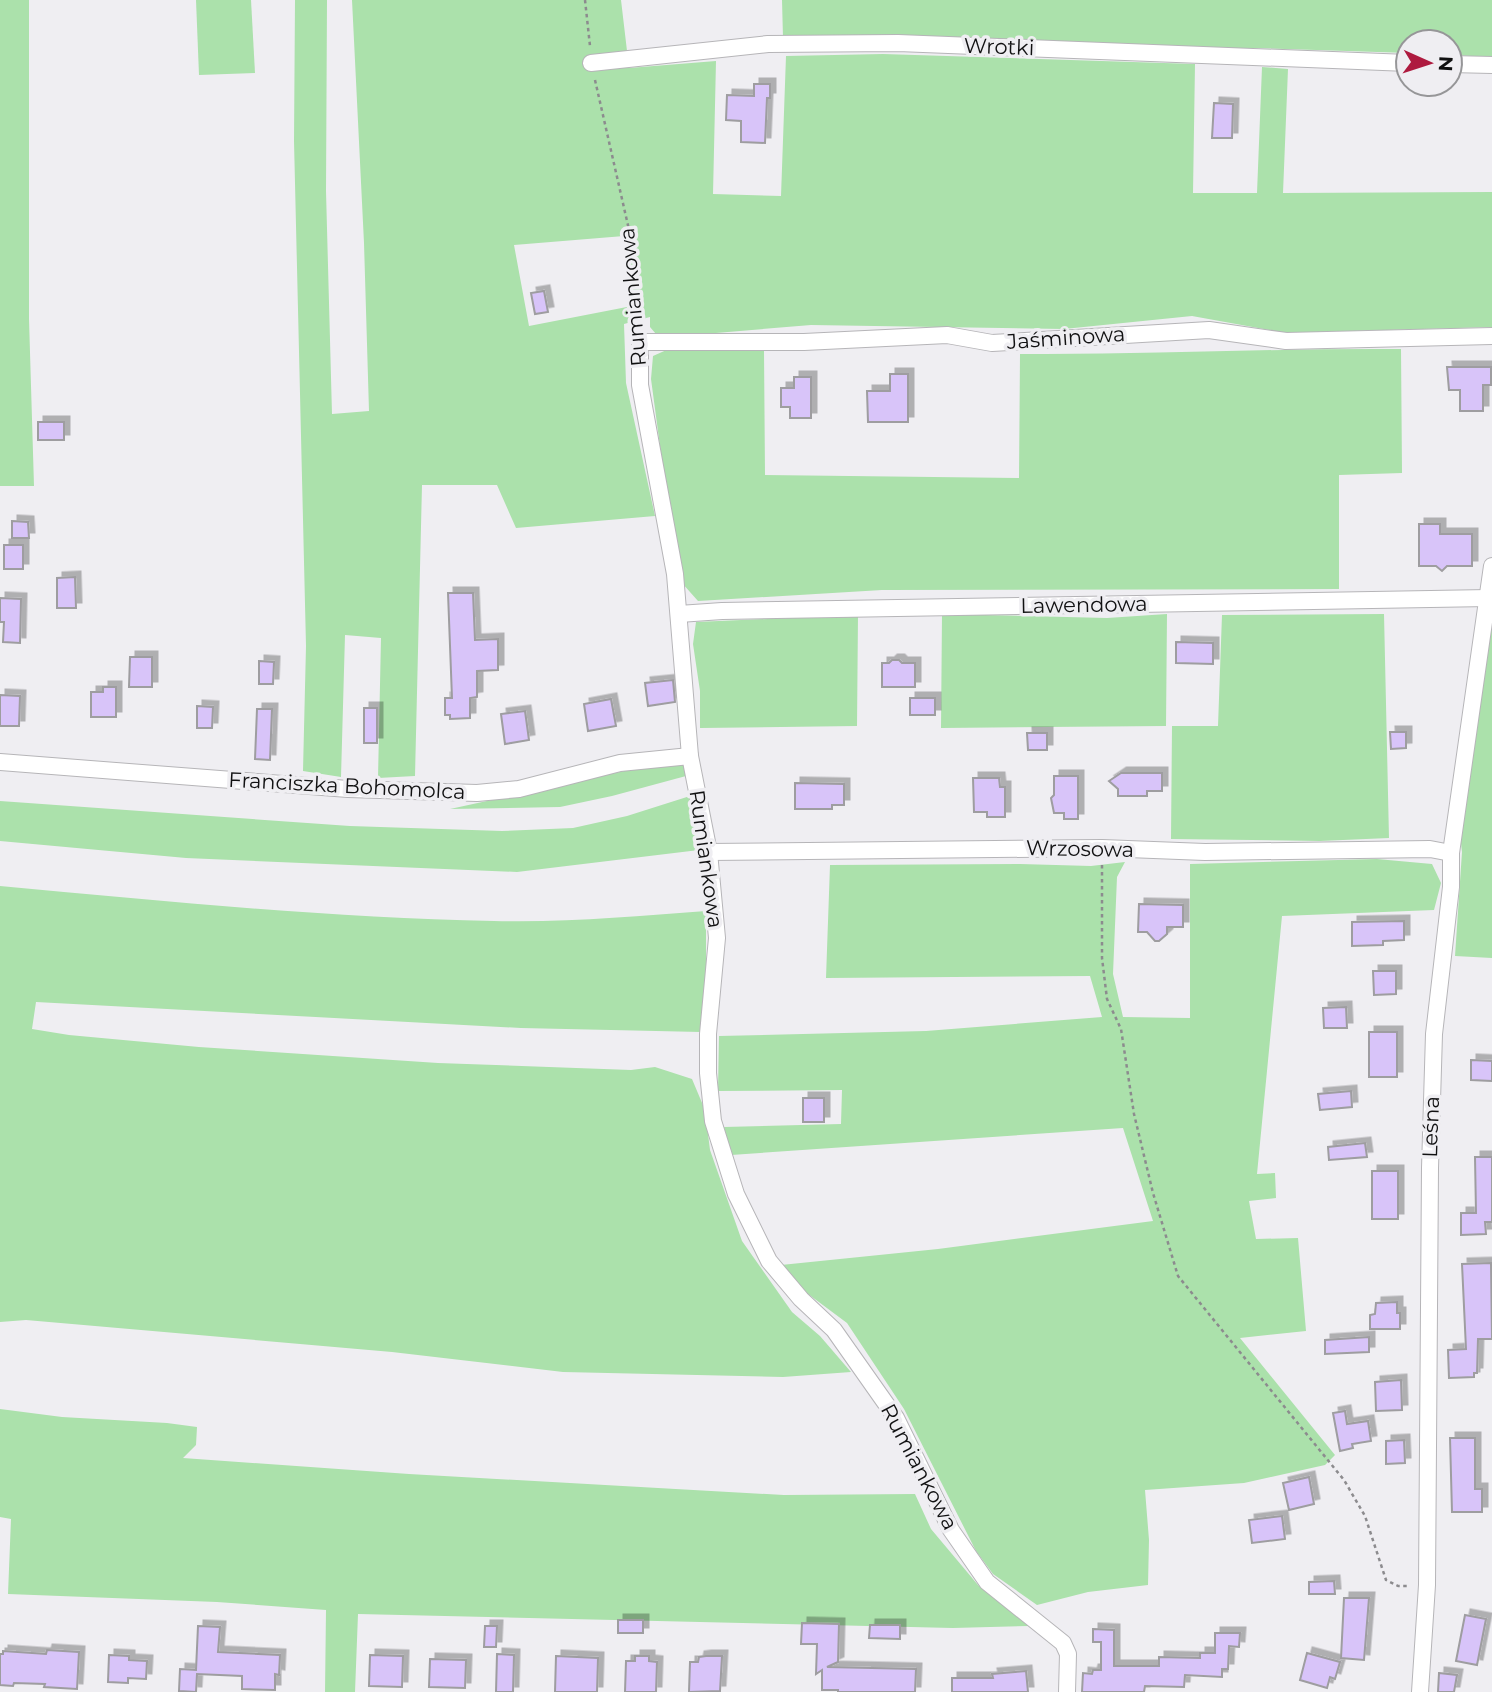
<svg xmlns="http://www.w3.org/2000/svg" width="1492" height="1692" font-family="Montserrat,sans-serif">
<style>
.green{fill:#abe1ab;fill-rule:evenodd}
.building{fill:#d8c4f9;stroke:#9e9da0;stroke-width:2;filter:url(#shadow)}
.lines{fill:none;stroke-linecap:round;stroke-linejoin:round}
.minor-casing{stroke:#b6b5b8;stroke-width:18}
.path{stroke:#8c8b8e;stroke-width:2.5;stroke-dasharray:3.5 3.5;stroke-linecap:butt}
.minor{stroke:#fff;stroke-width:16}
.labels{text-anchor:middle;stroke-width:7;stroke-linejoin:round;paint-order:stroke}
.street-label{font-size:21px;fill:#111112;stroke:#efeef2}
</style>
<defs>
<filter id="shadow"><feDropShadow dx="5.5" dy="-5.5" stdDeviation="0" flood-color="#0004"/></filter>
</defs>
<rect width="100%" height="100%" fill="#efeef2"/>
<g class="green">
<path d="M0 0H29V319L34 486H0Z"/>
<path d="M196 0H251L255 73 199 75Z"/>
<path d="M295 0H327L326 191 332 414 369 411 364 243 352 0H621L629 68 716 61 713 194 781 196 786 56 883 54 1195 64 1193 193H1257L1262 67 1288 69 1283 193 1492 192V327L1285 333 1192 316 1064 329 811 325 692 335 656 334 650 327V317L624 324 626 383 655 516 516 528 497 485H422L415 776 378 778 381 638 345 635 341 777 303 771 306 646 294 141ZM624 236 632 306 529 326 514 245Z"/>
<path d="M782 0H1492V57L1450 55V42H1408V53L1258 48H1120L783 38Z"/>
<path d="M671 348 764 351 765 475 1019 478 1020 354C1147 355 1274 348 1401 349L1402 473 1339 475V589L882 590 698 601 682 583 669 513 651 379 653 356Z"/>
<path d="M1492 597V958L1455 956 1462 852 1460 835Z"/>
<path d="M942 614 1107 618 1167 614 1166 726 941 728Z"/>
<path d="M1384 614 1389 838 1320 841 1171 839 1172 726H1218L1222 615Z"/>
<path d="M858 615 857 726 700 728V691L693 644 696 622Z"/>
<path d="M683 764 686 776 612 796 560 807 450 809 638 768Z"/>
<path d="M690 796 699 850 517 872 186 858 0 841V801L350 826 502 831 573 828 627 816Z"/>
<path d="M1377 859 1432 864 1441 883 1434 910 1282 916 1257 1174 1275 1173 1276 1198 1249 1201 1256 1239 1298 1238 1306 1331 1240 1338 1335 1455 1325 1465 1244 1483 1145 1490 1149 1540 1148 1585 1088 1592 1037 1605 993 1574 976 1551 904 1409 847 1323 800 1288 781 1265 938 1249 1153 1221 1123 1128 731 1155 724 1127 841 1124 842 1090 718 1091 719 1036 926 1031 1102 1017 1090 976 826 978 830 865 1020 864 1091 866 1125 862 1117 877 1113 974 1123 1017 1190 1018V864Z"/>
<path d="M0 886C164 901 329 918 494 921 565 923 636 916 706 911V978L701 1032 521 1028 36 1002 32 1029 69 1035 199 1047 438 1063 631 1070 655 1067 692 1079 705 1110 710 1150 742 1241 792 1312 820 1336 851 1372 783 1377 563 1372 392 1352 26 1320 0 1322Z"/>
<path d="M0 1409 62 1417 167 1423 197 1427 196 1445 183 1458 409 1474 784 1495 915 1494 931 1529 978 1585 1029 1626 953 1628 358 1614 355 1692H325L326 1610 217 1602 8 1594 11 1519 0 1517Z"/>
</g>
<g class="building">
<path d="M754 84H770V98H767L765 143 741 142V121L726 120 727 95 754 96Z"/>
<path d="M1214 103 1233 104 1232 138H1212Z"/>
<path d="M544 291 548 312 535 314 531 293Z"/>
<path d="M1447 367H1491V385H1483V411H1460V390H1449Z"/>
<path d="M890 374H908V422H868L867 391H890Z"/>
<path d="M794 377H811V418H790V407H781V388H794Z"/>
<rect x="38" y="422" width="26" height="18"/>
<path d="M12 521 28 522 29 538H12Z"/>
<path d="M1419 524H1440V534H1472V566H1447L1442 571 1436 566H1419Z"/>
<rect x="4" y="545" width="19" height="24"/>
<path d="M75 577 76 608H57V578Z"/>
<path d="M448 593H473L475 640 498 639V670L477 671V697L470 698V718L450 719V715H445V698H452Z"/>
<path d="M0 598 21 599 20 643 3 642 4 622H0Z"/>
<path d="M1176 642 1213 643V664L1176 663Z"/>
<path d="M130 657H152V687H129Z"/>
<path d="M892 660H899L902 663H915V687H882V663H889Z"/>
<path d="M259 661 274 662 273 684H259Z"/>
<path d="M673 680 675 702 648 706 645 683Z"/>
<path d="M103 687H116V717H91V692H103Z"/>
<path d="M0 695 20 696 19 726H0Z"/>
<rect x="910" y="698" width="25" height="17"/>
<path d="M611 699 616 726 588 731 584 704Z"/>
<path d="M197 706 213 707 212 728H197Z"/>
<rect x="364" y="708" width="13" height="35"/>
<path d="M257 709H272L270 760 255 759Z"/>
<path d="M525 711 529 740 505 744 501 714Z"/>
<path d="M1390 732H1406V748L1391 749Z"/>
<path d="M1027 733H1047V750H1028Z"/>
<path d="M1121 773H1162V791H1147V796H1118V789L1109 781Z"/>
<path d="M1054 776H1078V819H1064V813H1054L1051 798 1054 795Z"/>
<path d="M973 778H999L1000 787H1005V817H987V812H974Z"/>
<path d="M795 783 844 784V805H832V809H795Z"/>
<path d="M1139 904 1183 905V927H1167V934L1159 941H1155L1147 932H1138Z"/>
<path d="M1404 921V940L1383 941V945L1352 946V922Z"/>
<path d="M1373 971H1396V994L1374 995Z"/>
<path d="M1346 1007 1347 1028H1324L1323 1008Z"/>
<rect x="1369" y="1032" width="28" height="45"/>
<path d="M1471 1060 1492 1061V1081L1471 1080Z"/>
<path d="M1351 1091 1352 1107 1320 1110 1318 1094Z"/>
<rect x="803" y="1098" width="21" height="24"/>
<path d="M1365 1143 1367 1157 1329 1160 1328 1147Z"/>
<path d="M1475 1157H1492V1222H1485L1486 1234 1461 1235V1213H1476Z"/>
<rect x="1372" y="1171" width="26" height="48"/>
<path d="M1491 1263 1492 1339H1478L1477 1373H1474V1377L1449 1378 1448 1350 1466 1349 1462 1264Z"/>
<path d="M1397 1302V1313H1400V1329H1370V1315L1375 1314 1376 1303Z"/>
<path d="M1369 1337V1352L1325 1354V1340Z"/>
<path d="M1401 1380 1402 1410 1376 1411 1375 1382Z"/>
<path d="M1345 1411 1347 1424 1368 1421 1371 1441 1352 1444 1353 1448 1340 1451 1333 1413Z"/>
<path d="M1450 1438H1475V1489H1482V1512H1452Z"/>
<path d="M1404 1440 1405 1463 1386 1464V1441Z"/>
<path d="M1309 1477 1314 1504 1289 1510 1283 1483Z"/>
<path d="M1282 1516 1285 1539 1252 1543 1249 1520Z"/>
<path d="M1334 1581 1335 1594H1309V1582Z"/>
<path d="M1344 1598H1369L1364 1660 1341 1658Z"/>
<path d="M1465 1615 1486 1619 1477 1665 1456 1661Z"/>
<rect x="618" y="1620" width="25" height="13"/>
<path d="M802 1623 839 1624 838 1662 827 1667 916 1669 915 1692H838V1690H822V1670L816 1674 817 1644H801Z"/>
<path d="M870 1625H900V1639L869 1638Z"/>
<path d="M198 1626 220 1627 218 1652 280 1655 279 1675 275 1674V1690L242 1689V1676L197 1674 196 1692 179 1691 180 1669 196 1670Z"/>
<path d="M485 1626H497L496 1647H484Z"/>
<path d="M1093 1629 1114 1630V1666H1159V1657L1200 1658V1653H1215V1633H1240L1239 1647 1229 1646 1228 1669H1222V1677L1185 1675 1184 1687 1145 1686 1144 1692H1082L1083 1673 1092 1674 1093 1670H1101V1642H1093Z"/>
<path d="M47 1650 79 1652 77 1689 44 1687 45 1684 14 1683 13 1686 0 1685V1654H3V1651L46 1654Z"/>
<path d="M1307 1653 1340 1662 1335 1679 1330 1677 1327 1688 1300 1680Z"/>
<path d="M497 1654 514 1655 513 1692H496Z"/>
<path d="M109 1655 129 1656V1660L147 1661 146 1679 128 1678V1683L108 1682Z"/>
<path d="M370 1655 403 1656 402 1687 369 1686Z"/>
<path d="M556 1656 598 1658 597 1692H555Z"/>
<path d="M635 1656H649V1661L657 1662 656 1692H625L626 1661H635Z"/>
<path d="M706 1656H722L720 1691 689 1692 690 1662H698L699 1657Z"/>
<path d="M430 1659 466 1660 465 1688 429 1687Z"/>
<path d="M1026 1671 1028 1692H952V1678H993L992 1674Z"/>
<path d="M1439 1673 1457 1675 1454 1692H1438Z"/>
</g>
<g class="lines">
<g class="minor-casing">
<g id="minor">
<path d="M591 63 768 44 898 43 1408 63"/>
<path d="M1450 64 1492 65"/>
<path d="M679 614 722 611 1489 598"/>
<path d="M0 762 348 789 477 793 519 789 620 763 690 756"/>
<path d="M709 852 1102 848 1205 852 1430 849 1451 853"/>
<path d="M1067 1692 1068 1654 1063 1643 987 1582 951 1530 896 1418 834 1330 801 1299 769 1261 736 1194 713 1121 708 1073V1034L717 938 709 852 690 756 675 574 640 385V342H804L947 335 992 343 1209 330 1286 341 1492 336"/>
<path d="M1420 1692 1427 1585 1430 1168 1434 1034 1451 887V853L1492 566"/>
</g>
</g>
<g class="path">
<path d="M585 0 590 46"/>
<path d="M595 80 632 243 639 328"/>
<path d="M1102 865V958L1107 999 1121 1029 1134 1114 1153 1193 1178 1276 1344 1480 1365 1516 1386 1580 1398 1586H1410"/>
</g>
<use href="#minor" class="minor"/>
</g>
<g class="labels">
<g class="street-label">
<text transform="translate(999 47) rotate(2)" y="7">Wrotki</text>
<text transform="translate(633 297) rotate(-95)" y="7">Rumiankowa</text>
<text transform="translate(1066 338) rotate(-4)" y="7">Jaśminowa</text>
<text transform="translate(1084 605) rotate(-1)" y="7">Lawendowa</text>
<text transform="translate(347 786) rotate(3)" y="7">Franciszka Bohomolca</text>
<text transform="translate(1080 849) rotate(1)" y="7">Wrzosowa</text>
<text transform="translate(706 859) rotate(82)" y="7">Rumiankowa</text>
<text transform="translate(1431 1127) rotate(-88)" y="7">Leśna</text>
<text transform="translate(919 1467) rotate(62)" y="7">Rumiankowa</text>
</g>
</g>
<g transform="translate(1429 63) rotate(93)"><circle r="33" fill="#efeef2" stroke="#969698" stroke-width="2"/>
<path d="M0-5L12 26L0 18L-12 26Z" fill="#ae1a3f"/>
<text y="-10" font-size="19" font-weight="bold" text-anchor="middle" fill="#111112">N</text>
</g>
</svg>
